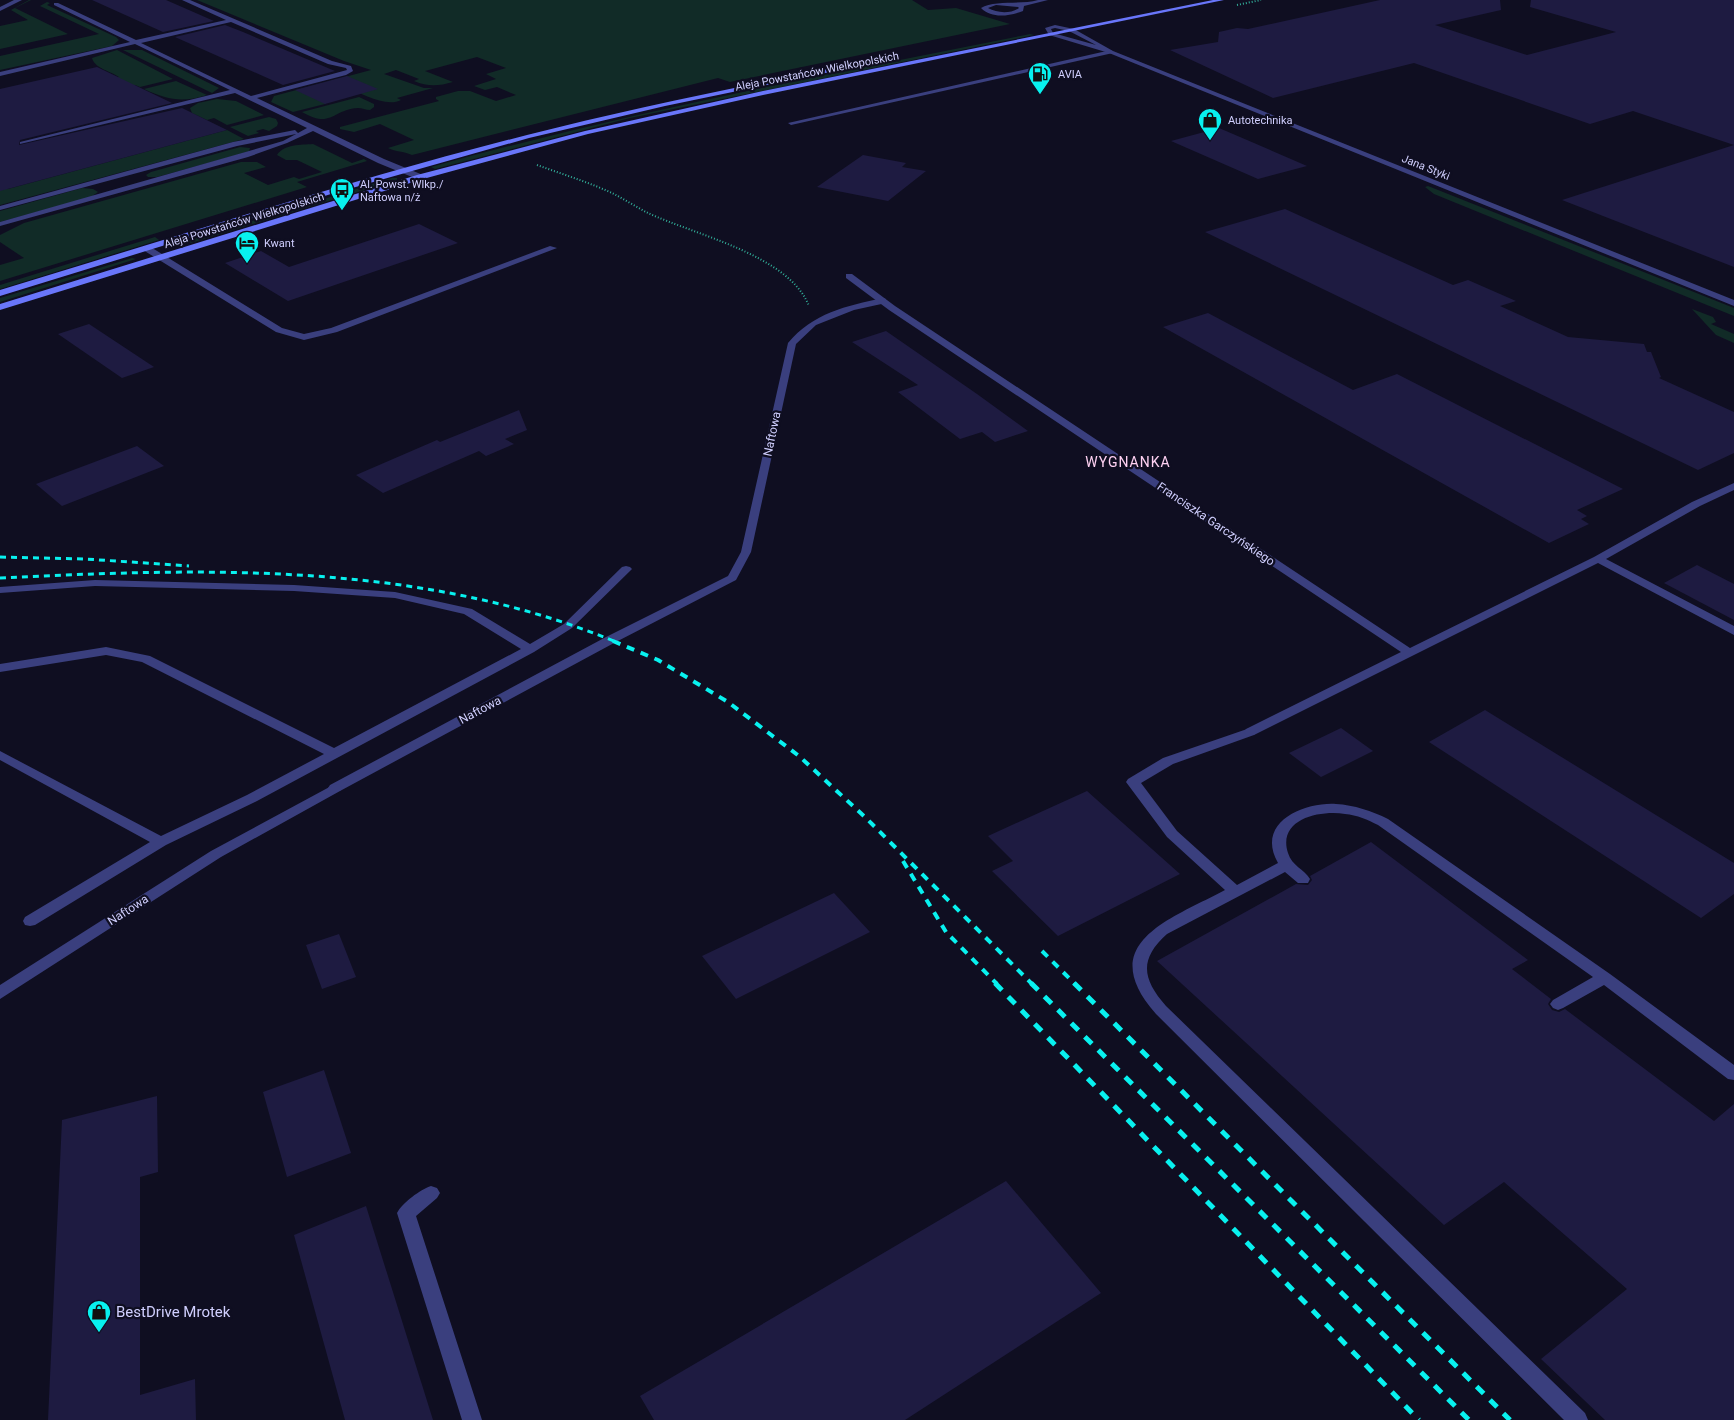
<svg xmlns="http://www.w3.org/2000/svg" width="1734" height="1420" font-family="Roboto,sans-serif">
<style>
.green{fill:#112b27}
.building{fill:#1e1b41}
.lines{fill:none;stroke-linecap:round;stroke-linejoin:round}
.path{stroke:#32af9a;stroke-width:2;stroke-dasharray:1 2;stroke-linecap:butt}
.lane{fill:#3a3f7e;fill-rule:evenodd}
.street{fill:#3a3f7e;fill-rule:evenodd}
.secondary{fill:#6976fa;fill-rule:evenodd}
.rail-far2{stroke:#08f1ef;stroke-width:3;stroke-dasharray:6 5;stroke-linecap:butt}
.rail-far1{stroke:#08f1ef;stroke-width:4;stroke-dasharray:8 7;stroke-linecap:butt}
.rail{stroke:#08f1ef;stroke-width:5;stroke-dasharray:10 9;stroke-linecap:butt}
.labels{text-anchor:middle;stroke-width:4.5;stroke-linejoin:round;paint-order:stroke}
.far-street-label{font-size:11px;fill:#d0cffe;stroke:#0f0e21}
.far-poi-label{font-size:11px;fill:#d0cffe;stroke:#0f0e21;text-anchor:start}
.street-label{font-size:12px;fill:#d0cffe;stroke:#0f0e21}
.neighbourhood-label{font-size:14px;letter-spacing:1px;fill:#fed1f2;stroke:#0f0e21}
.near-poi-label{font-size:15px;fill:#d0cffe;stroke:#0f0e21;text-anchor:start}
</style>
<rect width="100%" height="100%" fill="#0f0e21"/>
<g class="green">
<path d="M29 0H31L15 8 68 34 0 49V26L28 20 11 10Z"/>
<path d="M197 0H912L928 10 956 8 1010 24 730 82 718 78 412 155C403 151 396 152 388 148L414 140 380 124 354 132 340 129V127L439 101 436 99V97L458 91H470L496 101 516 95 497 87 485 90 474 86 496 79 486 74 506 68 477 57 425 71 453 82C439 86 428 87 414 81L419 79 396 70 384 74 424 88H433L397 98 401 100C386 108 361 93 346 87L325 104 293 112 271 102 274 96 371 70 344 61Z"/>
<path d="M47 2 50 3 47 5 116 37 119 40 112 46 0 70V56L99 34 40 6Z"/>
<path d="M1030 34 1034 35 630 118 435 169 431 167C628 112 829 74 1030 34Z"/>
<path d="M117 50 173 79 140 87 135 85 0 117V105L119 77C111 71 95 69 92 58Z"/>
<path d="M123 50H142L219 88 212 93Z"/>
<path d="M176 81 207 95C182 103 168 100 144 89Z"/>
<path d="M359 97 374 104V107L370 110C366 110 362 108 358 108 331 110 332 129 302 112Z"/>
<path d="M217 99 236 101 264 115 227 125 214 118 207 120 192 113 190 108 198 103Z"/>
<path d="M269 117 276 119 278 123 277 126 269 131 263 129 256 131 259 133 248 136 230 127Z"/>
<path d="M227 130 244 139 0 205V184L8 189Z"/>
<path d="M313 144 352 163 364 159 367 161 297 182 307 187 0 281V265L24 258 0 242V235L24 223 241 162H257L266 167 244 173 268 185 294 177 299 179 322 172 297 160H286L277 155C284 144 301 145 313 144Z"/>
<path d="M240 147 250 148 249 151 237 155 157 177H148L146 175 151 172Z"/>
<path d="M392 178H397V180L191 243 187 241Z"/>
<path d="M1428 186 1734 308V316L1434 194 1425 187Z"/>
<path d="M82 188 93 189 98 192 91 197 0 222V211Z"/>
<path d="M155 237 159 240 0 289V285Z"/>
<path d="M132 258 136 259 0 302V298Z"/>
<path d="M1692 309 1713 317 1716 322 1711 324 1734 334V343L1716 335Z"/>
</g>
<g class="building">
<path d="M92 0H166L214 21 163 32Z"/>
<path d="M1380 0H1500L1501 10 1435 25 1527 55 1616 32 1530 7 1531 0H1734V145L1633 111 1590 124 1414 63 1273 98 1170 50 1218 42 1219 32 1237 28 1248 29Z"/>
<path d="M225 25 243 32 335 71 283 85 175 37Z"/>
<path d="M97 67 172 103 20 140 19 145 182 108 227 130 0 191V89Z"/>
<path d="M347 76 378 89 325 104 295 90Z"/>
<path d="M1219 128 1254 143 1307 166 1258 179 1171 141Z"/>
<path d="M1734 145V267L1562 200Z"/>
<path d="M863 155 906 163 902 167 926 171 888 201 817 187Z"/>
<path d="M1285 209 1453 285 1468 280 1516 301 1500 306 1568 337 1644 344 1647 352H1651L1661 377 1659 378 1734 412V453L1698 470 1205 232Z"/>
<path d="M419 224 458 243 288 301 225 263 261 251 289 267Z"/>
<path d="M1208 313 1353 390 1397 374 1623 489 1577 510 1587 516 1581 519 1589 524 1549 543 1163 327Z"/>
<path d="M89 324 154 367 122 378 58 334Z"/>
<path d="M886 331 977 394 1028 431 995 442 982 432 960 439 898 392 918 385 852 342Z"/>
<path d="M519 410 527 430 505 439 514 444 486 456 479 451 383 493 356 475 437 440 440 442Z"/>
<path d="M137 446 164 466 62 506 36 484Z"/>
<path d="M1697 565 1734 584V620L1664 583Z"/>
<path d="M1485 710 1734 863V894L1701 918 1429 742Z"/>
<path d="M1341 728 1373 751 1321 777 1289 753Z"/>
<path d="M1087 791 1180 874 1058 936 992 871 1013 861 988 836Z"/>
<path d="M1371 842 1528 960 1512 969 1551 999 1548 1004 1552 1010 1559 1012 1565 1009 1714 1121 1734 1104V1420H1605L1541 1359 1627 1289 1504 1182 1444 1225 1157 961 1296 884 1308 885 1312 880 1310 876Z"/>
<path d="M834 893 870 932 736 999 702 956Z"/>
<path d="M339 934 356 977 322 989 306 945Z"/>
<path d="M324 1070 351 1153 287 1177 263 1092Z"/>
<path d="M157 1096 158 1172 140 1177V1395L195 1379 196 1420H48L62 1120Z"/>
<path d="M1006 1181 1101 1293 905 1420H654L640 1396Z"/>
<path d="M366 1206 433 1420H345L294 1235Z"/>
</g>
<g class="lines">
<g class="path">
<path d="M1237 5 1261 0"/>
<path d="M537 165C562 174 588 182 612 193 624 199 636 207 648 213 695 235 789 255 809 306"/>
</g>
<g class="lane">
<path d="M14 0H22L0 11V7Z"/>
<path d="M182 0H190L332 61 351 66 353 71 346 75 257 98 384 159 423 175V179H417L378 163 313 131 287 143 248 157 0 226V222L242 153 283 141 296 134 237 146 0 210V206L233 142 295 130 298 133 307 128 235 93 20 144V142L230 90 135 44 0 76V72L130 42 54 5V3H58L136 40 226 20ZM231 22 328 64 346 68 347 70 251 96 141 43Z"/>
<path d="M1038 0H1048L1024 6 1023 11C1009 16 992 19 981 8 994 0 1021 5 1038 0ZM996 5 1018 7 1019 8C1010 14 997 13 988 8Z"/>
<path d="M1111 50 1113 53 791 125 788 123Z"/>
<path d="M143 246H149L282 328 304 334 331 328 550 246 557 248 337 332 304 340 276 332 143 250Z"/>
<path d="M883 298 886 299V303L854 310 816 325 796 344 751 552 736 580 614 643 340 791H330L328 788 330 785 606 637 728 576 741 552 788 343C813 313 846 306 883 298Z"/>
<path d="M626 566 630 567 632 569 630 571 572 628 534 652 257 801 166 845 35 925 30 926 25 925 23 921 25 917 150 842 0 760V751L161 836 247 795 324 754 142 662 106 655 0 672V664L106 647 150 656 334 748 521 649 464 614 395 598 294 591 95 586 0 593V587L95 580 294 585 395 592 472 609 530 644 564 624 622 567Z"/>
<path d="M1250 728 1256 732 1254 735 1173 764 1141 783 1177 831 1237 885 1278 863C1255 823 1303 802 1336 804 1354 805 1372 811 1388 819L1610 974 1734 1065V1080L1728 1079 1604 985 1563 1008 1558 1010 1553 1008 1550 1004 1553 1000 1593 977 1378 825C1368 820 1357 815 1345 814 1320 810 1277 819 1288 853 1292 866 1304 869 1310 879L1308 883H1298L1285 872 1167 934C1139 959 1142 979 1166 1006L1585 1413 1588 1420H1564L1156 1014C1093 943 1171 919 1225 890L1167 837 1126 782 1128 779 1163 758Z"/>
<path d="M431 1186 437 1188 440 1193 437 1198 416 1216 482 1420H462L397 1213C403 1202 420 1190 431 1186Z"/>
</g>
<g class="street">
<path d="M1055 25 1074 29 1113 51 1734 300V306L1109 53 1049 35 1045 28ZM1055 28 1069 31 1096 45 1053 33 1051 29Z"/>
<path d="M846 274H852L895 306 1410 648 1594 557 1692 502 1734 483V490L1700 506 1606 559 1734 626V635L1598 563 1254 735H1246L1244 732 1246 729 1401 652 889 310 846 278Z"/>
<path d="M335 784 340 785 342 788 340 791 221 857 0 999V985L211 851Z"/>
</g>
<g class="secondary">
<path d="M1213 0H1224L763 95 588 134 423 179 0 310V304L417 175 585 131 763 91Z"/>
<path d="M896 55 898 56V58L665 106 529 138 331 194 0 296V290C175 237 350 180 527 135 649 104 773 80 896 55Z"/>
</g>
<g class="rail-far2">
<path d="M0 557 86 559 189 566"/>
<path d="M0 578C206 568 421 561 616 642"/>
</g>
<g class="rail-far1">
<path d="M613 641 658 660 728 702 799 756 866 818 1032 984"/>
<path d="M903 861 946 932 997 984"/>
<path d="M1042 951 1075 984"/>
</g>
<g class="rail">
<path d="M995 983 1419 1420"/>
<path d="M1031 983 1469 1420"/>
<path d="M1074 983 1510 1420"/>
</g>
</g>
<defs>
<g id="fuel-pin" transform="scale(1.25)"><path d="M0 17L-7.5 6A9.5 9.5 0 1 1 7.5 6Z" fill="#08f1ef" stroke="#0f0e21"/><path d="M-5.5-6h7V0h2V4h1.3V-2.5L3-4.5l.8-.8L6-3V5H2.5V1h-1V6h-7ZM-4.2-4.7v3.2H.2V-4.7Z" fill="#111"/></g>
<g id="shop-pin" transform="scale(1.25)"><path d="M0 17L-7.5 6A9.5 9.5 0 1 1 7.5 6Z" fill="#08f1ef" stroke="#0f0e21"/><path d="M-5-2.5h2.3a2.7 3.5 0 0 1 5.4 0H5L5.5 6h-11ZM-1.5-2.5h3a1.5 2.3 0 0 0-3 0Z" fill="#111"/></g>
<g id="bus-pin" transform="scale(1.25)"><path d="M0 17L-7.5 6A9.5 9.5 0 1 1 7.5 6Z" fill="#08f1ef" stroke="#0f0e21"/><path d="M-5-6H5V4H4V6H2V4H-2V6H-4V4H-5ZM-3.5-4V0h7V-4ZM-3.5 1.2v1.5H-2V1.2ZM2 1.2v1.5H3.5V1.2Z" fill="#111"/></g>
<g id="hotel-pin" transform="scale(1.25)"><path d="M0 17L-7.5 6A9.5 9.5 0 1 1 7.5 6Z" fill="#08f1ef" stroke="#0f0e21"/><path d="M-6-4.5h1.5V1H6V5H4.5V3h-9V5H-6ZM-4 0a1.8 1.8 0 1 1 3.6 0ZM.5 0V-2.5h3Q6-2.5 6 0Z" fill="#111"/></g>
</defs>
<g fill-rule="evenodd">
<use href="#fuel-pin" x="1040" y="74"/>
<use href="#shop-pin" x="1210" y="120"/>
<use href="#bus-pin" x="342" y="190"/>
<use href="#hotel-pin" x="247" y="243"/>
<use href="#shop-pin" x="99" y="1312"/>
</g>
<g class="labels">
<g class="far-street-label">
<text transform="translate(817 71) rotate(-11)" y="4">Aleja Powstańców Wielkopolskich</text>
<text transform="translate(1426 167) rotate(22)" y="4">Jana Styki</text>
<text transform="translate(244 220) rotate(-17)" y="4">Aleja Powstańców Wielkopolskich</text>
</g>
<g class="far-poi-label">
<text x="1058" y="78">AVIA</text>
<text x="1228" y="124">Autotechnika</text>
<text x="360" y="188">Al. Powst. Wlkp./<tspan x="360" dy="13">Naftowa n/ż</tspan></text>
<text x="264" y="247">Kwant</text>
</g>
<g class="street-label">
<text transform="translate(772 434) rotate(-78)" y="4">Naftowa</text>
<text transform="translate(1216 524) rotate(34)" y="4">Franciszka Garczyńskiego</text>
<text transform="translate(480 710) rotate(-28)" y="4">Naftowa</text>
<text transform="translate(128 910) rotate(-33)" y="4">Naftowa</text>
</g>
<g class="neighbourhood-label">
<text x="1128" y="467">WYGNANKA</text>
</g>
<g class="near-poi-label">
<text x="116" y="1317">BestDrive Mrotek</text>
</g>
</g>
</svg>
